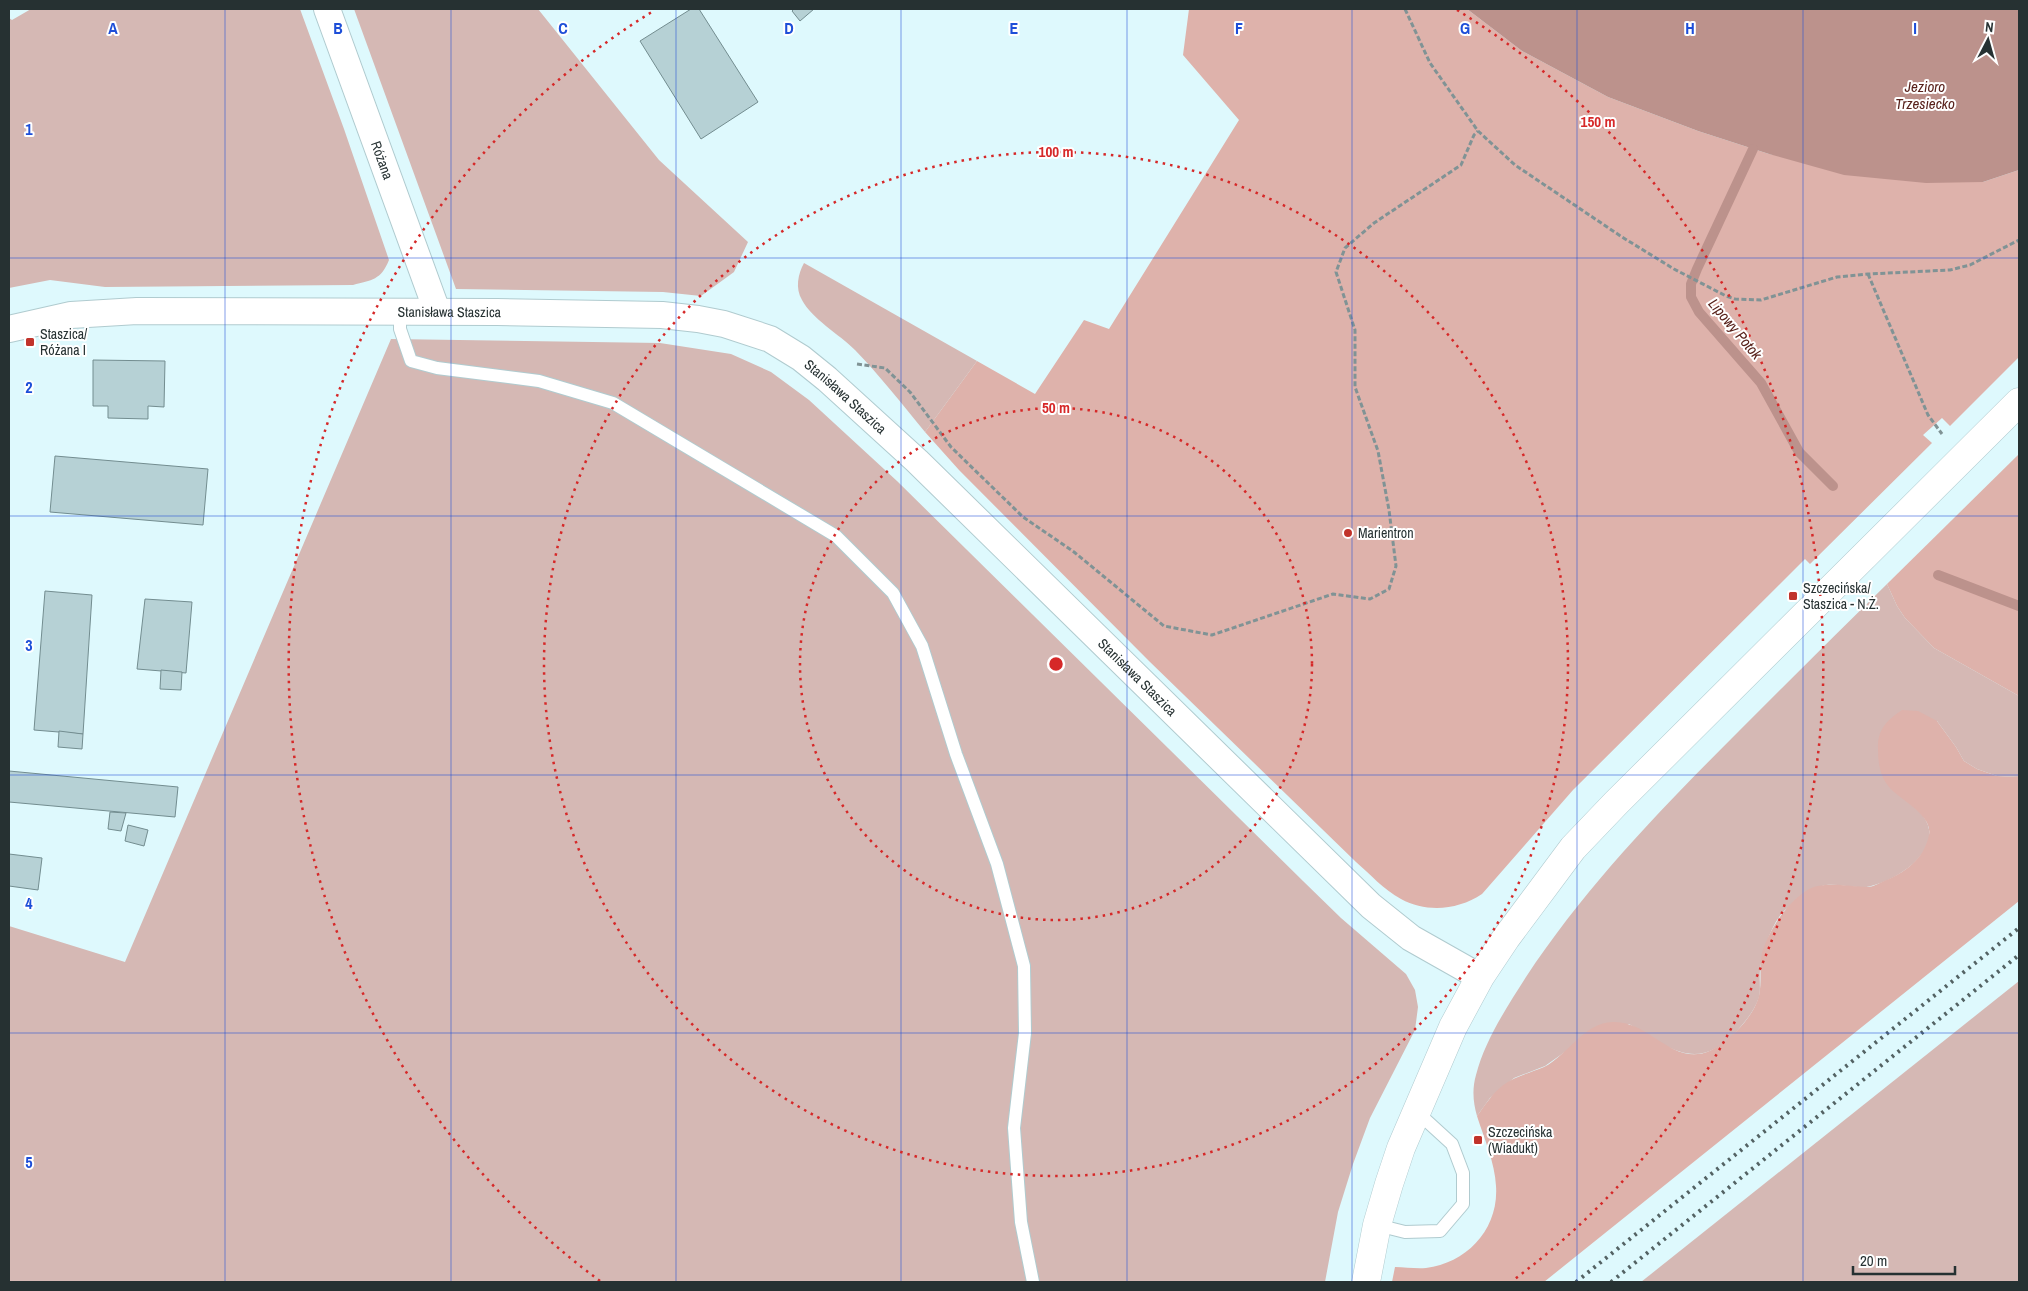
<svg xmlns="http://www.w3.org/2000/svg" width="2028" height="1291" font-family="'Archivo Narrow',sans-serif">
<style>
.green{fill:#d5b8b4}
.forest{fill:#deb2ab}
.water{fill:#bc928c}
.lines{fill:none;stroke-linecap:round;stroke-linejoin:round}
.stream{stroke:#bc928c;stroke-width:10}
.building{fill:#b6d1d5;stroke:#738d90}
.service-casing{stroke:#b0cbcf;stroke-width:14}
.minor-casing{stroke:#b0cbcf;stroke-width:28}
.tertiary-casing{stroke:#b0cbcf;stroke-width:29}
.path{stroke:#809395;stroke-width:3;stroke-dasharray:5 2.5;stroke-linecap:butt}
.service{stroke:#fff;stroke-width:12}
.minor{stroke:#fff;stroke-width:26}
.tertiary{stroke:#fff;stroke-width:28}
.rail{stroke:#536263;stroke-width:4;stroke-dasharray:2.5 5;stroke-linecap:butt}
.grid{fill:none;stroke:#1d4ed8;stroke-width:1;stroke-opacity:0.55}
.ring{fill:none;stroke:#d62828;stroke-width:2.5;stroke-dasharray:2.5 5}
.poi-dot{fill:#c1332b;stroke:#fff;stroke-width:2}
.labels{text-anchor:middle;stroke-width:4;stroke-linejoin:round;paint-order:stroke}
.street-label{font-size:14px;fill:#263132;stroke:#fff}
.poi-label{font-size:14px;fill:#263132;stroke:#fff;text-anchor:start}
.water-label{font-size:15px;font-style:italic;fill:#58211b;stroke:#fff}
.grid-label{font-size:16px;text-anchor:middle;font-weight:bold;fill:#1d4ed8;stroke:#fff;stroke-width:4;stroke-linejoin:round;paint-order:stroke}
.centre{fill:#d62828;stroke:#fff;stroke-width:2.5}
.ring-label{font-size:15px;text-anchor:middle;font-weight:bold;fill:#d62828;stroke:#fff;stroke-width:4;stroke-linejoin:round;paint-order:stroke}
</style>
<rect width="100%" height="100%" fill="#def9fd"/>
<g class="green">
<path d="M31 9H300L344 129 389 260C381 280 372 280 353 285L105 287 50 280 9 288V18L12 20Z"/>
<path d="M354 9H538L659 160 748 242 734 272 701 296 663 292 456 289Z"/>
<path d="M804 263 977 361 925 432C902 404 880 376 855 350 839 334 812 319 802 300 795 288 798 274 804 263Z"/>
<path d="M391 339 660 343 731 354 771 372 809 400 897 481 1303 881 1341 918 1406 974 1415 990 1418 1007 1415 1030 1370 1118 1353 1164 1338 1212 1325 1282H9V926L125 962Z"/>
<path d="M1887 584 1897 606 1905 618 1934 648 2019 696V777L1997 776 1977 769 1964 761 1956 747 1937 721 1889 786C1899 795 1915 805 1923 816 1947 848 1898 880 1871 886 1858 890 1834 882 1822 886 1817 887 1789 907 1784 911 1771 924 1762 953 1760 970 1759 979 1761 989 1759 997 1755 1010 1745 1022 1736 1032 1696 1074 1669 1047 1629 1024L1579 1039 1569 1049 1545 1066 1514 1078 1490 1098 1477 1116C1473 1102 1472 1089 1476 1075 1485 1040 1507 1007 1526 977 1586 886 1662 808 1739 731 1788 682 1837 633 1887 584Z"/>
<path d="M2019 981V1282H1641Z"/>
</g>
<g class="forest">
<path d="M1189 9H1467L1522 51 1608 97 1698 131 1769 154 1983 182 2019 170V357L1950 426 1942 418 1923 435 1932 443 1810 564 1805 559 1573 790 1482 894C1458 910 1427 913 1401 899 1384 890 1370 874 1356 862L1149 661 959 470 925 432 977 361 1035 394 1084 320 1109 329 1239 120 1183 55Z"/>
<path d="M2019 454V696L1934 648 1905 618 1897 606 1887 584Z"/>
<path d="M1902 710 1918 711 1937 721 1956 747 1964 761 1977 769 1997 776 2019 777V901L1544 1282H1392L1395 1267C1405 1267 1416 1269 1426 1268 1467 1263 1499 1229 1496 1186 1495 1163 1484 1138 1477 1116 1485 1105 1492 1094 1502 1086 1515 1076 1530 1073 1544 1067 1568 1055 1586 1020 1615 1022 1658 1023 1680 1083 1730 1037 1742 1027 1755 1011 1759 996 1762 982 1759 967 1762 953 1769 930 1786 904 1806 891 1822 880 1849 887 1867 887 1873 887 1877 884 1882 882 1904 873 1924 860 1929 835 1933 815 1900 800 1889 787 1880 776 1878 763 1878 750 1877 730 1886 721 1902 710Z"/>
</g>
<path class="water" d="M1467 9H2019V170L1983 182 1926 183 1844 175 1769 154 1698 131 1608 97 1522 51Z"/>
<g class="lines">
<g class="stream">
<path d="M1753 149 1697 269 1691 284V297L1699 312 1761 383 1799 452 1833 486"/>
<path d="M1938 575 2019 606"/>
</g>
</g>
<g class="building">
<path d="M691 9H699L758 102 701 139 640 41Z"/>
<path d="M794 9H814L800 21 792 11Z"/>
<path d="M93 360 165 361 164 407 148 406V419L108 418V406H93Z"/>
<path d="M55 456 208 469 203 525 50 512Z"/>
<path d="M45 591 92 595 83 734 34 730Z"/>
<path d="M145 599 192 602 186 673 137 669Z"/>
<path d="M161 670 182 672 181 690 160 689Z"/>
<path d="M59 731 83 734 82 749 58 747Z"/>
<path d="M9 771 178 787 175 817 9 802Z"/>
<path d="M110 812 126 813 121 831 108 829Z"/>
<path d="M128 825 148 830 144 846 125 841Z"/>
<path d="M9 854 42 858 38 890 9 886Z"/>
</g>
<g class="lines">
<g class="service-casing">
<g id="service">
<path d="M400 311V329L411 361 437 368 539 381 613 403 836 536 893 593 922 646 956 754 997 864 1024 966 1025 1033 1014 1128 1021 1222 1033 1282"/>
<path d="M1377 1225 1405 1232 1440 1231 1463 1204V1173L1452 1144 1417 1112"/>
</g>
</g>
<g class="minor-casing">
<g id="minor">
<path id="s1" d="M327 9 437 311"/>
<path id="s2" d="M9 329 71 315 137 311 497 312 662 315 698 319 724 324 770 339 801 358 827 379 917 461 1371 906 1411 938 1480 977"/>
</g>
</g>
<g class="tertiary-casing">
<path id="tertiary" d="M1366 1282 1377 1225 1389 1184 1401 1148 1453 1027 1480 977 1506 938 1573 848 1616 803 2019 402"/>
</g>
<g class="path">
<path d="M1405 9 1430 63 1478 131 1515 165 1622 237 1674 269 1726 296 1735 299 1761 300 1837 277 1868 274 1950 270 1970 265 2019 240"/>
<path d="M1868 274 1928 415 1942 434"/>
<path d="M857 364 885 368 910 392 951 447 1023 517 1074 552 1164 626 1212 635 1333 594 1370 599 1389 589 1396 566 1389 510 1378 451 1355 387V330L1336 272 1345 248 1374 223 1461 165 1474 135 1478 131"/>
</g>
<use href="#service" class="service"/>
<use href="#minor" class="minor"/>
<use href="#tertiary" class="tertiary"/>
<g class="rail">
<path d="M1576 1282 2019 928"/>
<path d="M1611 1282 2019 955"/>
</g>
</g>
<path class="grid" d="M225 9V1282M451 9V1282M676 9V1282M901 9V1282M1127 9V1282M1352 9V1282M1577 9V1282M1803 9V1282M9 258H2019M9 516H2019M9 775H2019M9 1033H2019"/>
<g class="ring">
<circle cx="1056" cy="664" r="256"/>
<circle cx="1056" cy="664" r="512"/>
<path d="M600 1281A767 767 0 0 1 655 10M1457 10A767 767 0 0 1 1512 1281"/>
</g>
<g class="poi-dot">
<rect x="25" y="337" width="10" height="10" rx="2.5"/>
<circle cx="1348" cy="533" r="5"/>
<rect x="1788" y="591" width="10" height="10" rx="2.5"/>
<rect x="1473" y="1135" width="10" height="10" rx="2.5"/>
</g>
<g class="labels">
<g class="street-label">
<text dy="5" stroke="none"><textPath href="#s1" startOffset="161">Różana</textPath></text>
<text dy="5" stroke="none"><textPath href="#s2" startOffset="442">Stanisława Staszica</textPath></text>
<text dy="5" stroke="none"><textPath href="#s2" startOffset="861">Stanisława Staszica</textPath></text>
<text dy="5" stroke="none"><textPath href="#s2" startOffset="1266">Stanisława Staszica</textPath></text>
</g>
<g class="poi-label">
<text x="40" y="339">Staszica/<tspan x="40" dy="16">Różana I</tspan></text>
<text x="1358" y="538">Marientron</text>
<text x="1803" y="593">Szczecińska/<tspan x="1803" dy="16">Staszica - N.Ż.</tspan></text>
<text x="1488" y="1137">Szczecińska<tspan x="1488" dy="16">(Wiadukt)</tspan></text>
</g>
<g class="water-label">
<text x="1925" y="92">Jezioro<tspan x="1925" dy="17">Trzesiecko</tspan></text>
<text transform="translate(1735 329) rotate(50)" y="5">Lipowy Potok</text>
</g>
</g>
<g class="grid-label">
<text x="113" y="34">A</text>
<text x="338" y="34">B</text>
<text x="563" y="34">C</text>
<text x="789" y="34">D</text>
<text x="1014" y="34">E</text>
<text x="1239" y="34">F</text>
<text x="1465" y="34">G</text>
<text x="1690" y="34">H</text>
<text x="1915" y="34">I</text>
<text x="29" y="135">1</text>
<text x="29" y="393">2</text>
<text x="29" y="651">3</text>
<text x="29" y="909">4</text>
<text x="29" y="1168">5</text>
</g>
<circle cx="1056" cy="664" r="8" class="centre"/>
<g class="ring-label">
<text x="1598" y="127">150 m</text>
<text x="1056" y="157">100 m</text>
<text x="1056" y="413">50 m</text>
</g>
<rect width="2028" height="1291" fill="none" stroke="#263132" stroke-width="20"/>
<g transform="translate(1988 40) rotate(6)" stroke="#ffffff" stroke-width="4" paint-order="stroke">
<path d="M0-4L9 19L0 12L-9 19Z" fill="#263132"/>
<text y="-8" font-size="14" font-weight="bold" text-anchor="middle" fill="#263132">N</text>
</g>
<path d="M1853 1266v8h102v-8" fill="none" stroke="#263132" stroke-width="2.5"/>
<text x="1860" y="1266" font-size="15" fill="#263132" stroke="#ffffff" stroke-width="4" paint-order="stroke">20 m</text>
</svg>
